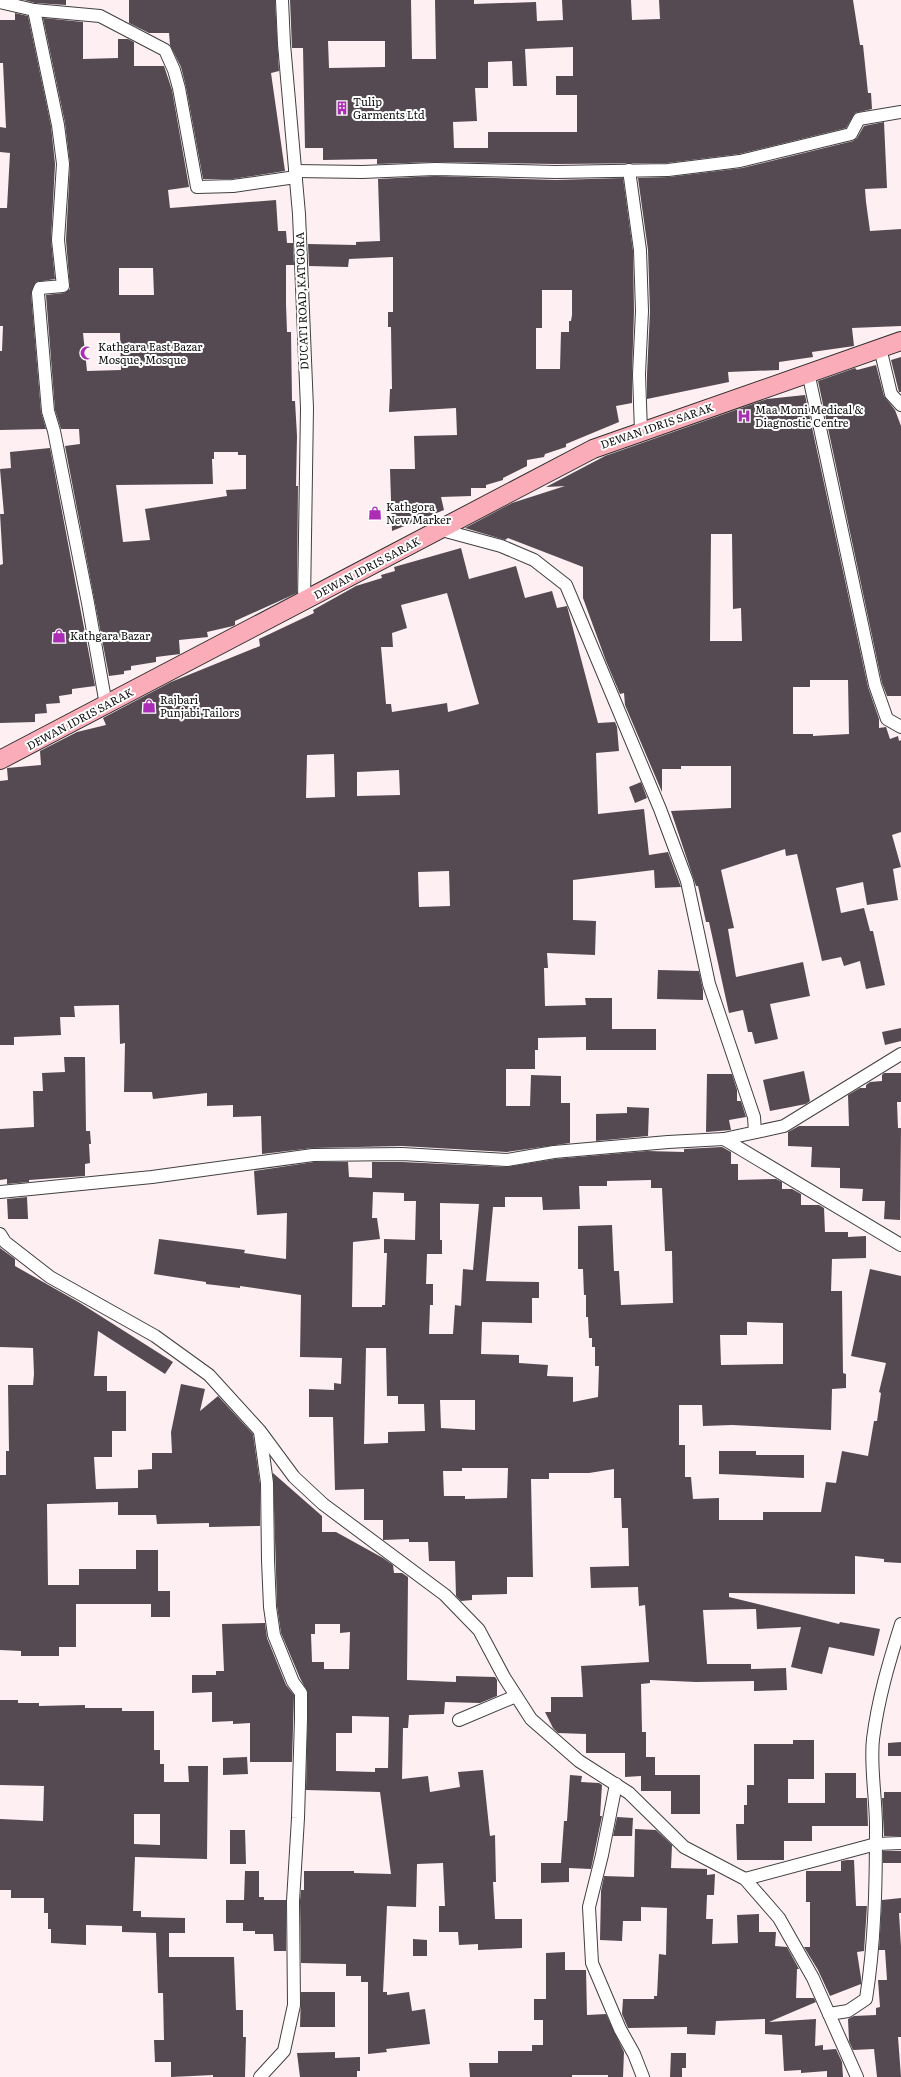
<svg xmlns="http://www.w3.org/2000/svg" width="901" height="2077" font-family="Literata,serif">
<style>
.building{fill:#554a51;fill-rule:evenodd}
.lines{fill:none;stroke-linecap:round;stroke-linejoin:round}
.street-casing{stroke:#404040;stroke-width:14}
.secondary-casing{stroke:#2f2f2f;stroke-width:20}
.street{stroke:#fff;stroke-width:12}
.secondary{stroke:#faadb8;stroke-width:18}
.labels{text-anchor:middle;stroke-width:4;stroke-linejoin:round;paint-order:stroke}
.poi-label{font-size:11px;fill:#0d0d0d;stroke:#fff;text-anchor:start}
.street-label{font-size:11px;fill:#0d0d0d;stroke:#fff}
</style>
<rect width="100%" height="100%" fill="#feeff2"/>
<g class="building">
<path d="M24 0H66V5L35 3Z"/>
<path d="M129 0H275L279 71 271 73 285 171 232 179H203L186 87 181 67 170 45 169 33H149L129 23Z"/>
<path d="M290 0H411L412 59H436L435 0H474V4L536 2 537 21 563 20 562 0H631L632 20 660 19 659 0H853L860 45H863L868 93H871L872 109 855 113 846 128 739 154 667 163 556 164 435 162 377 164V159L323 160V148H305L303 48H292ZM328 41H385V67L329 68ZM573 47V76H556V95H577V132H488V148H454L453 122 477 121 475 88H488V62L512 61 513 86H527L525 49Z"/>
<path d="M15 13 28 16 51 126 55 164 51 240 55 279 36 282 31 293 41 412 46 429 0 430V351H2L3 326H0V208H7L10 153 0 152V127L6 128 3 63H0V20H15Z"/>
<path d="M43 18 83 22V59L118 58V39H128L134 42V66H164L172 90 189 187 168 190 170 208 276 200 278 231H286L287 243H293L294 265H286V304L287 332H291L292 401H295L297 436 296 486H298L297 593 235 621V625L233 626 207 632 208 637 179 640 180 654 156 657V662L131 666V670L124 671V674L109 676 65 446 80 444 79 429H61L55 410 46 295 64 293 70 289 66 240 70 164 65 123ZM119 268H153L154 295H119ZM83 333H120L121 370 87 371ZM214 452H238V455H246V489L226 490 227 496 145 509 150 540 123 542 116 485 213 484 212 459H214Z"/>
<path d="M884 122 887 188 865 189 866 202 870 231 901 229V326L852 328 854 346 812 352 813 357 779 362V370L728 372 729 382 647 399V374L650 311 648 250 638 178 669 177 742 168 853 141 857 138 864 126Z"/>
<path d="M435 176 556 180 623 178 633 251 634 311 632 374V403L616 406 619 422 566 444V447L545 454 544 457 527 460V466L503 478V480L486 485V488H471V496L441 497 444 510 392 531 390 469H415L414 436 457 435 456 408 389 412 390 389H392L391 327H388V312H393V257L349 259 348 267 309 266 308 244 356 245V242L380 241 378 179ZM542 290H572V315L571 321H569V332H561L560 369H536V328H542Z"/>
<path d="M901 357V392H899L891 360Z"/>
<path d="M876 365 884 396 895 410 901 426V696H887L882 683 818 381 855 368 857 370Z"/>
<path d="M805 395 868 687 879 719V728L886 727 890 739 898 736 899 741 901 740V832L892 835 901 867 893 869 898 900 867 905 863 882 836 888 841 913 864 908 870 931H873L885 985 866 989 860 961 844 966 841 957 822 961 797 854 786 856 785 849 721 870 734 928 728 929 736 977 803 962 810 996 770 1004 778 1039 755 1044 752 1032H748L743 1010 729 1013 709 922H706L698 886H696L671 811 731 808V766H681V769H662V792L625 705 624 693 620 694 606 661 583 598V567L508 538 505 540 465 528 512 503 565 486 546 487 605 456 767 399ZM711 534H732L733 609 741 608 742 641H710ZM810 680H848L849 734 813 736V734H793V687H810Z"/>
<path d="M50 448 95 686 72 689V694L59 696 60 703 46 704 47 713 35 714V722L0 723V565L3 564 0 514H4L0 469 11 468 10 452Z"/>
<path d="M461 548 469 579 516 566 525 598 552 591 557 608 567 606 598 723 615 722 617 727 619 751 596 753 598 814 644 809 649 855 668 852 681 887 655 888 654 870 573 880V920L596 921 595 955 547 953 548 968H544L545 1006 586 1005 585 998H612V1029H656V1050H586V1037L538 1038V1050H535V1069H506V1106H530L531 1075 561 1076V1103H570V1143L507 1152 402 1146 313 1148 262 1154 261 1116 233 1117V1105L207 1106V1093L153 1099 152 1092H124L125 1043 120 1044 119 1005 74 1006 75 1017H60L61 1035 14 1037V1045H0V781L8 780 7 768 41 765 40 751 77 732 106 725 103 718 171 682 260 646 259 639 314 613 313 610 356 586 382 578 381 575 395 571 394 567ZM447 593 479 704 448 712 447 703 392 712 391 704H386L381 647H393L392 633 407 628 401 605ZM334 754 335 797 306 798 307 755ZM399 770 400 795 357 796V772ZM449 871 450 906 419 907 418 872Z"/>
<path d="M641 782 647 798 635 803 629 787Z"/>
<path d="M658 970 699 971 703 990V1000L657 999Z"/>
<path d="M901 1028V1041L885 1045 882 1032Z"/>
<path d="M64 1057H85L86 1131H90L91 1144H89L90 1163 85 1164V1176L29 1180V1182L7 1184V1179L0 1180V1129L34 1127 33 1091H43L42 1073 65 1072Z"/>
<path d="M804 1071 810 1101 806 1104 770 1111 763 1080Z"/>
<path d="M884 1073H901V1102H897L898 1128H901L900 1220 884 1219 885 1201H862L863 1189 840 1188V1168L811 1167 812 1147 788 1146V1132L799 1126H849L848 1095 860 1088H866V1085L870 1082 882 1081V1075Z"/>
<path d="M707 1074H732L737 1090V1101H741L746 1117 729 1120 731 1130 706 1132Z"/>
<path d="M627 1107 649 1108 648 1136 596 1141V1114L627 1113Z"/>
<path d="M722 1147 731 1152V1164H738V1180L776 1179 782 1182V1189H792L801 1194V1205H819L824 1208 825 1232H848V1237L866 1236V1258L832 1259 831 1291H842L843 1373 846 1374V1388L832 1389 831 1430 732 1425 703 1426 702 1405H679V1445H685V1477H691L693 1499 719 1498V1520H763V1512H821L826 1482 836 1483 842 1451 868 1456 874 1421H877L881 1393 879 1392 886 1363 851 1356 870 1269 901 1276V1563L884 1562V1559L855 1556V1594L729 1593V1597L839 1624 840 1622 880 1629 874 1656 829 1647 822 1674 791 1667 801 1627 757 1629 756 1609 703 1610 707 1664H751V1669L786 1668 787 1690 754 1691V1681L696 1682 650 1680V1683L641 1684 642 1732H646V1757H655V1775H700V1814H671V1791H641V1776L625 1777V1753H586V1734L558 1733 553 1728 545 1712H551V1697H583L581 1666 649 1662 645 1605 639 1606 638 1587 591 1588 590 1567 629 1566 628 1528H622L621 1498H614V1469L589 1473H549V1479H531L533 1577H507V1594L472 1595V1600L461 1601 456 1596 455 1561H429L428 1542H409V1539L383 1540V1520H364V1489L335 1490 333 1417H309V1389L334 1390V1383L341 1384 342 1358 300 1357 301 1295 240 1286V1288L206 1284V1282L154 1274 159 1239 245 1250 244 1253 286 1259 287 1213 257 1215 254 1171 314 1162H348L349 1177 372 1178V1162H402L507 1167 555 1159 647 1151 684 1152V1149ZM651 1180V1188H662L665 1251H672L673 1303 621 1305 619 1271H614L612 1225 578 1226V1269H583L584 1295H586V1317H588L589 1338H592V1347H595V1366H599L598 1397 573 1402V1377L547 1376 548 1365 519 1363V1355L481 1354 482 1322 532 1323V1298H539V1282L486 1281 493 1207H505V1197H542L543 1210 580 1209 579 1186H607V1181ZM373 1192 404 1193V1201H416L415 1240 384 1239V1253H387L385 1305H382V1307H352L353 1242 380 1239 377 1218H372ZM440 1203 479 1204 473 1270 463 1269 461 1306 455 1305 453 1334H429L430 1305H433V1284H426L427 1254H442V1240H440ZM747 1322 783 1323V1364L721 1365 720 1335H747ZM366 1348H386L387 1396H398V1404H424L425 1431 388 1432V1443L364 1444ZM440 1400H475V1430L441 1428ZM462 1468H508L507 1498 465 1499V1496H444L443 1471H462Z"/>
<path d="M27 1197 28 1219H8L7 1199Z"/>
<path d="M0 1248 15 1259V1266L80 1303 173 1362 165 1374 98 1331 94 1376H107V1391H126V1431H112V1457H94L96 1489 138 1488V1470L152 1469V1453H172L171 1432 181 1384 205 1389 200 1411 218 1396 253 1434 260 1484V1526L209 1527V1523L157 1524 156 1515H118V1502L47 1504 48 1585H79V1569H136V1550H158V1591H170V1617H151V1604H76V1647H59V1656H21V1651L0 1650V1475H6V1451H9L8 1385H33L34 1374 33 1348 0 1347Z"/>
<path d="M719 1451H756V1455H804V1478L719 1474Z"/>
<path d="M273 1473 322 1516V1532H336L383 1558 393 1565 394 1573H402L408 1577 407 1680 456 1682V1676L495 1677 497 1680V1696L480 1703 445 1702 444 1714 409 1715 408 1728H403L402 1779 428 1776 430 1792 460 1787 458 1772 483 1770 490 1836 495 1835 496 1882H493L495 1919H522V1948L478 1950V1944L459 1945 458 1932H439V1906H445L443 1863 417 1864 416 1907 387 1906 383 1992H387V1995L409 1992 412 2011 425 2009 430 2044 386 2049 387 2052 368 2054V1982H361V1976H346V1964L301 1963 300 1901 301 1890H304V1871H354V1873L391 1874 380 1792 306 1790 308 1693 300 1678 281 1633 277 1606ZM315 1624H340V1633L350 1632 349 1669H324V1662H312L311 1634H315ZM352 1716 389 1717 388 1768H375V1772L336 1771V1733H352Z"/>
<path d="M265 1623 267 1638 286 1685 294 1695 292 1762H250V1723L233 1724V1721L212 1722V1692L192 1693V1675H216V1671H224L222 1624Z"/>
<path d="M0 1700H18V1703H39V1706L85 1705V1708H122V1711H154V1750H160V1764H164V1782H189L188 1766H208L207 1859 135 1857 133 1911H141V1917L185 1918V1933H169V1957H234L236 2010H243V2037H246L245 2077H213V2075L171 2077V2062H155L154 2040H164L163 1993H158L156 1933 122 1932V1926L86 1925V1945L51 1943V1929H48V1913H44V1898H11V1890H0V1819L43 1821 44 1786 0 1785ZM134 1814H160V1845L134 1844Z"/>
<path d="M793 1740H814V1779H788V1803H825V1773H856V1798H867L868 1826H812V1841H784V1860H737L736 1824H744V1805H747V1785H754V1744H793Z"/>
<path d="M901 1742V1756H888V1743Z"/>
<path d="M247 1757 248 1774 223 1775V1758Z"/>
<path d="M570 1775 582 1776 581 1782 599 1783 602 1785 600 1816H602L591 1869 569 1868V1882L541 1883V1863H561L564 1821H567Z"/>
<path d="M884 1792H901V1836H884L882 1798H884Z"/>
<path d="M617 1817 633 1818 632 1836H613Z"/>
<path d="M635 1829 656 1830 672 1845 671 1868 707 1869V1875L715 1874 714 1895H707L706 1919H713L712 1944 738 1943 737 1915 759 1914V1932H776L775 1946 787 1947 799 1969H797L796 1998H814L816 2002 769 2022 816 2019 815 2046 823 2045V2050L836 2049 842 2062 843 2077H827V2071L801 2073V2070L784 2071 782 2035 765 2034V2019L716 2021 715 2035 687 2034V2027L628 2028 622 2014 623 1999H654V1996H657L659 1954 666 1955 667 1908 641 1907V1921H623L622 1941 600 1940 601 1891 604 1876 634 1877Z"/>
<path d="M230 1830H245L246 1864H230Z"/>
<rect x="883" y="1851" width="18" height="12"/>
<path d="M847 1860H854L856 1906H867L864 1951 857 1952 861 1978V1984L830 1996 818 1970 804 1947H810V1902H806V1871H841V1861Z"/>
<path d="M245 1871H259V1897H264V1900H286V1951H274L273 1934H255V1931H243V1923H226V1900H244Z"/>
<path d="M901 1898V1913H899L901 1947V2037H898L901 2077H877L874 2049 853 2050 849 2041 848 2019 854 2016 876 2015V2008L880 2007 878 1980H887L885 1950H879L882 1900Z"/>
<path d="M413 1939 427 1940V1956H413Z"/>
<path d="M565 1952V1970H586L587 2015 606 2014 624 2052 623 2077H608V2075H572V2077H470L469 2063H498V2051H532V2045H543V2020H534V1999H546V1953Z"/>
<path d="M301 1992H335V2027H300Z"/>
<path d="M335 2052V2058L360 2057V2071H357V2077H300L297 2053Z"/>
<path d="M671 2053H686V2068H682V2077H670Z"/>
</g>
<g class="lines">
<g class="street-casing">
<g id="street">
<path d="M282 0 284 44 299 214 307 408 304 602"/>
<path d="M0 2 34 10 100 16 165 50 174 70 179 88 197 187 233 186 296 177"/>
<path d="M34 10 58 125 63 164 58 240 63 286 40 288 38 293 48 411 54 431 88 603 106 705"/>
<path d="M629 170 640 250 642 311 639 374 641 432"/>
<path d="M295 171 362 172 435 169 556 172 668 170 740 161 851 134 859 119 901 112"/>
<path d="M880 348 891 394 901 405"/>
<path d="M808 372 875 685 887 719 901 727"/>
<path d="M438 529 501 546 534 560 566 585 660 809 687 881 709 984 754 1117 755 1132"/>
<path d="M724 1139 901 1245"/>
<path d="M0 1192 152 1177 313 1155 402 1154 507 1160 554 1152 668 1142 724 1139 784 1126 901 1054"/>
<path d="M0 1234 5 1242 50 1277 155 1336 209 1375 260 1431 294 1477 323 1504 445 1595 479 1630 504 1677 531 1719 579 1761 629 1793 684 1847 745 1879 779 1918 813 1978 857 2077"/>
<path d="M459 1720 516 1696"/>
<path d="M616 1784 602 1855 589 1907 592 1963 620 2029 634 2054 643 2077"/>
<path d="M745 1879 876 1844 901 1843"/>
<path d="M829 2014 848 2011 866 1999C875 1942 876 1884 876 1826 876 1798 870 1766 873 1739 878 1699 889 1662 901 1624"/>
<path d="M260 2077 284 2051 294 2005 293 1901 298 1818 301 1719V1693L293 1682 274 1635 270 1607 268 1560 267 1483 260 1432"/>
</g>
</g>
<g class="secondary-casing">
<path id="secondary" d="M0 760 593 449 901 341"/>
</g>
<use href="#street" class="street"/>
<use href="#secondary" class="secondary"/>
</g>
<defs>
<g id="building-bare" transform="scale(1.08)"><path d="M-4-6H4V6H1V3H-1V6H-4ZM-2.5-4.3h1.7v1.8h-1.7ZM.8-4.3h1.7v1.8H.8ZM-2.5-1h1.7V.8h-1.7ZM.8-1h1.7V.8H.8Z" fill="#ab2db6" stroke="#fff" stroke-width="2.5" paint-order="stroke"/></g>
<g id="mosque-bare" transform="scale(1.08)"><path d="M3.5-4.9A6 6 0 1 0 3.5 4.9A5 5 0 1 1 3.5-4.9Z" fill="#ab2db6" stroke="#fff" stroke-width="2.5" paint-order="stroke"/></g>
<g id="hospital-bare" transform="scale(1.08)"><path d="M-5-5h3v3.5h4V-5h3V5h-3V1.5h-4V5h-3Z" fill="#ab2db6" stroke="#fff" stroke-width="2.5" paint-order="stroke"/></g>
<g id="shop-bare" transform="scale(1.08)"><path d="M-5-2.5h2.3a2.7 3.5 0 0 1 5.4 0H5L5.5 6h-11ZM-1.5-2.5h3a1.5 2.3 0 0 0-3 0Z" fill="#ab2db6" stroke="#fff" stroke-width="2.5" paint-order="stroke"/></g>
</defs>
<g fill-rule="evenodd">
<use href="#building-bare" x="342" y="108"/>
<use href="#mosque-bare" x="87" y="353"/>
<use href="#hospital-bare" x="744" y="416"/>
<use href="#shop-bare" x="375" y="513"/>
<use href="#shop-bare" x="59" y="636"/>
<use href="#shop-bare" x="149" y="706"/>
</g>
<g class="labels">
<g class="poi-label">
<text x="353" y="106">Tulip<tspan x="353" dy="13">Garments Ltd</tspan></text>
<text x="98" y="351">Kathgara East Bazar<tspan x="98" dy="13">Mosque, Mosque</tspan></text>
<text x="755" y="414">Maa Moni Medical &amp;<tspan x="755" dy="13">Diagnostic Centre</tspan></text>
<text x="386" y="511">Kathgora<tspan x="386" dy="13">New Marker</tspan></text>
<text x="70" y="640">Kathgara Bazar</text>
<text x="160" y="704">Rajbari<tspan x="160" dy="13">Punjabi Tailors</tspan></text>
</g>
<g class="street-label">
<text transform="translate(302 301) rotate(-92)" y="4">DUCATI ROAD,KATGORA</text>
<text transform="translate(657 426) rotate(-19)" y="4">DEWAN IDRIS SARAK</text>
<text transform="translate(367 568) rotate(-28)" y="4">DEWAN IDRIS SARAK</text>
<text transform="translate(80 719) rotate(-28)" y="4">DEWAN IDRIS SARAK</text>
</g>
</g>
</svg>
